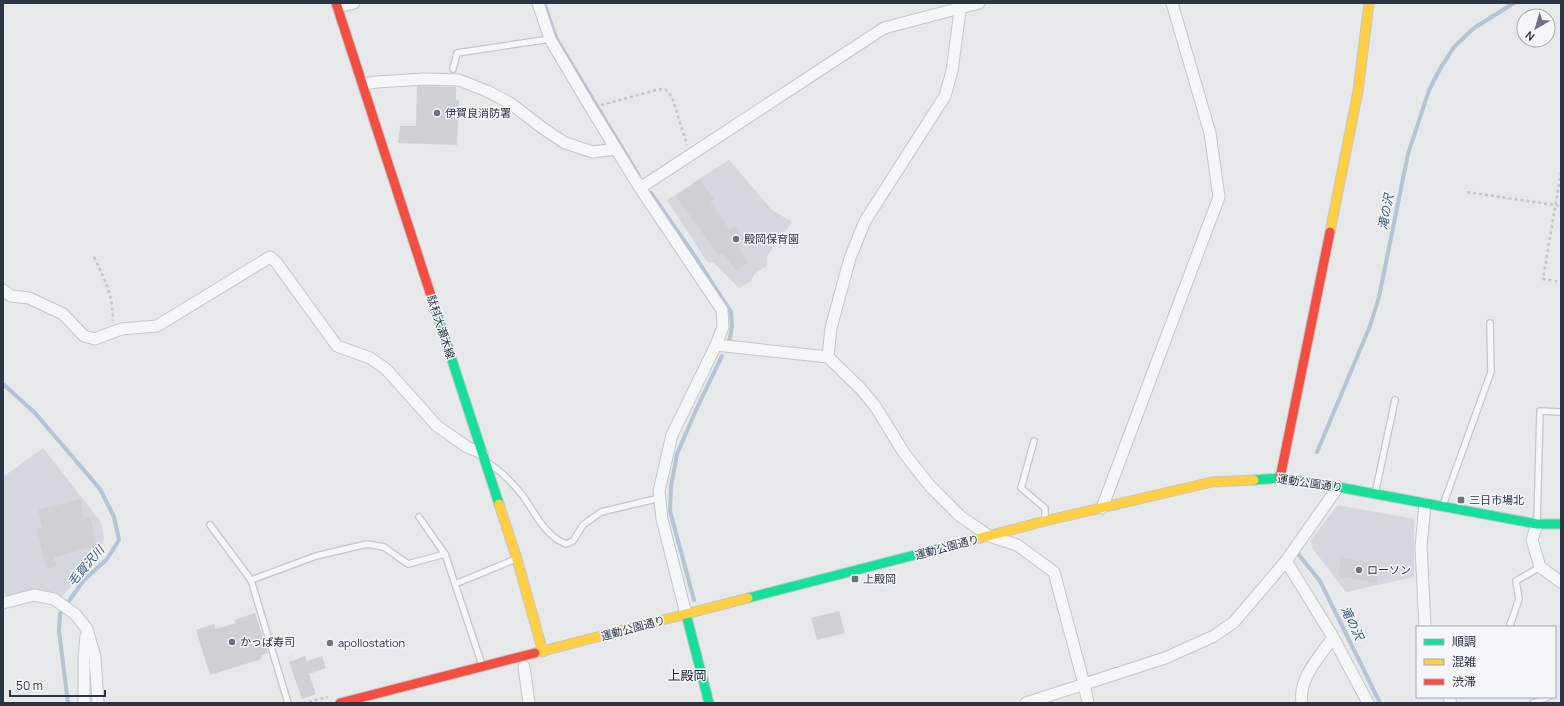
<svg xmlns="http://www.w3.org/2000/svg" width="1564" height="706" font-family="Manrope,'Noto Sans JP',sans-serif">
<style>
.built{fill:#d4d7dd}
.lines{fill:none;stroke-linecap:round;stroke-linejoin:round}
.stream{stroke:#b4c4d5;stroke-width:4}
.building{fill:#ced0d3}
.lane-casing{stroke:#c4c6c8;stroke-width:8}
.street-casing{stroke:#c4c6c8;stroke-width:13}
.fast-casing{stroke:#c4c6c8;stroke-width:11}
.slow-casing{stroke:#c4c6c8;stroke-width:11}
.jam-casing{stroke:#c4c6c8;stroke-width:11}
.path{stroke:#c5c6ca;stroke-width:2.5;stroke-dasharray:3 3;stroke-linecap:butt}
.lane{stroke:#f5f6f7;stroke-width:5.5}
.street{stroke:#f5f6f7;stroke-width:11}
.fast{stroke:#16e098;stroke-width:9}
.slow{stroke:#ffcf43;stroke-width:9}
.jam{stroke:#f24e42;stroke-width:9}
.poi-dot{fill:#6c737f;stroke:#f4f6f9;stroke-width:1.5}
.labels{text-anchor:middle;stroke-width:3;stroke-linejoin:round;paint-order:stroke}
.poi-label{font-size:11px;fill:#2b3445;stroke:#f4f6f9;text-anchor:start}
.street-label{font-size:11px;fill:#2b3445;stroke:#f4f6f9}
.water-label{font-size:12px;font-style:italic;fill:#34527a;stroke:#f4f6f9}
.quarter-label{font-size:13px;fill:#1d2536;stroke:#f4f6f9}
</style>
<rect width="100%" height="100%" fill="#e6e8ea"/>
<g class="built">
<path d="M729 160 772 210 792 222 767 256V266L755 273 751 281 739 288 714 263 711 262 708 263 667 200Z"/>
<path d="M43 448 101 522 104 539 97 559 62 596 7 597 3 590V477Z"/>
<path d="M1338 505 1414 519V577L1346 592 1313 549 1310 541Z"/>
</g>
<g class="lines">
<g class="stream">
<path d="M544 3 556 38 639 176"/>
<path d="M651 193 694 255 731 312 732 327 729 342"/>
<path d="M3 384 35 413 100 489 114 517 119 540 107 559 83 581 60 614 59 631 68 703"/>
<path d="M1317 452 1370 326 1379 297 1408 154 1429 90 1440 69 1454 47 1474 28 1514 3"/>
<path d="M1299 555 1320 581 1380 703"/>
<path d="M694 600 670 511 671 486 677 454 696 410 722 356"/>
</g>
</g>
<g class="building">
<path d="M417 86 456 87V100H459L457 145 398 143 400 126H416Z"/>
<path d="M700 179 714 199 710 202 730 230 735 226 744 239 736 244 748 262 736 271 723 253 719 256 676 196Z"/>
<path d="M80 499 84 518 90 517 97 546 54 557 57 566 47 569 36 529 42 528 38 510Z"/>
<path d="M1341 557 1380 565 1377 583 1338 576Z"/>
<path d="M839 611 845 633 817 640 811 618Z"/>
<path d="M255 613 268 653 261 655 262 659 210 675 196 630 214 624 216 629 236 623 234 620Z"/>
<path d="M305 656 307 661 322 656 326 668 309 674 316 694 302 699 289 662Z"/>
</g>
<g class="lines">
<g class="lane-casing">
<g id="lane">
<path d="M453 69 457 53 550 39"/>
<path d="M1034 441 1021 488 1045 508V519"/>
<path d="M490 464C503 473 513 483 523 496 535 513 545 536 566 544L573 541 583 525 601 512 660 498"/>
<path d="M1375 494 1395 400"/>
<path d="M1443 505 1491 372 1490 323"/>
<path d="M419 517 445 554"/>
<path d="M1537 523 1540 411 1561 412"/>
<path d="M210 525 251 580 316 556 367 544 384 547 408 564 445 554 482 665"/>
<path d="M251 580 288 703"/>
<path d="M455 584 516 559"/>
<path d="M1511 627 1510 625 1519 599 1516 581 1540 567"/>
<path d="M1533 703 1548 697"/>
</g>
</g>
<g class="street-casing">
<g id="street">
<path d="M538 3 550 39 589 105 640 188 722 310 723 327 716 345 672 435 659 491 662 519 686 614"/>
<path d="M338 7 354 3"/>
<path d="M363 84 377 82 424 79 459 80 487 91 510 103 544 129 565 143 593 152 616 149"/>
<path d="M640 188 884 28 979 3"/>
<path d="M3 290 11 296 29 298 63 314 84 336 95 339 121 329 157 326 270 257 276 262 337 346 370 358 386 369 437 426 467 447 482 453"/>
<path d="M716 345 828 357 860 388 875 406 904 453 930 486 960 516 989 536 1017 545 1054 572 1084 684 1088 703"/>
<path d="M828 357 831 328 850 258 865 221 945 96 952 71 961 3"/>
<path d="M1102 508 1219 197 1210 133 1172 3"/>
<path d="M1537 524 1532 540 1540 567 1561 582"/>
<path d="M1286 561 1333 637 1368 703"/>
<path d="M3 603 34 595 54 599 75 614 87 629 95 657 98 703"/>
<path d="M1425 627 1421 547 1425 504"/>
<path d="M524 667 529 703"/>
<path d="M1449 697 1451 703"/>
<path d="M84 703V658L86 636"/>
<path d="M1026 703 1165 658 1214 636 1234 622 1286 561 1338 487"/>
<path d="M1302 703C1298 678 1320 657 1333 637"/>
</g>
</g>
<g class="fast-casing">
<g id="fast">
<path d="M435 308 499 504"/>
<path d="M1254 480 1280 478 1338 487 1537 524H1561"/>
<path d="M748 598 946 547"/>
<path d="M686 614 709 703"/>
</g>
</g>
<g class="slow-casing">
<g id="slow">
<path d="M1330 232 1358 91 1369 3"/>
<path d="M499 504 517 559 543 652"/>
<path d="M946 547 1045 521 1212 482 1254 480"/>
<path d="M535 653 748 598"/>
</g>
</g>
<g class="jam-casing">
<g id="jam">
<path d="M336 3 435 308"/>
<path d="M1280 478 1330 232"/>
<path d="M340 703 535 653"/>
</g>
</g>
<g class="path">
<path d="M601 105 660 89 666 90 672 97 687 145"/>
<path d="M1561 172 1543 279 1561 282"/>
<path d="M1467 192 1561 206"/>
<path d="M94 257C105 280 113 295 113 321"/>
<path d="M303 703 328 697"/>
</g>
<use href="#lane" class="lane"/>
<use href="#street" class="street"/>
<use href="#fast" class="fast"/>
<use href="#slow" class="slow"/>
<use href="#jam" class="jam"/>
</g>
<g class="poi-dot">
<circle cx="437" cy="113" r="4"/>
<circle cx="736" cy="239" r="4"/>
<rect x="1457" y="496" width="8" height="8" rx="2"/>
<circle cx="1359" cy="570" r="4"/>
<rect x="851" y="575" width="8" height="8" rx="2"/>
<circle cx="232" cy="642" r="4"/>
<circle cx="330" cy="643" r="4"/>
</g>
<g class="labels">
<g class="poi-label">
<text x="445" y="117">伊賀良消防署</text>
<text x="744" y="243">殿岡保育園</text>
<text x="1469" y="504">三日市場北</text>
<text x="1367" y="574">ローソン</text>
<text x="863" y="583">上殿岡</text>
<text x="240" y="646">かっぱ寿司</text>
<text x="338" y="647">apollostation</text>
</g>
<g class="street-label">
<text transform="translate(441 327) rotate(72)" y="4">駄科大瀬木線</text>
<text transform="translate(1310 483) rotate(8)" y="4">運動公園通り</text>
<text transform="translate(947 547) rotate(-15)" y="4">運動公園通り</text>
<text transform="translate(633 628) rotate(-15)" y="4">運動公園通り</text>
</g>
<g class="water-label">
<text transform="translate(1386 212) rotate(-79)" y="4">滝の沢</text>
<text transform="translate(86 566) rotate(-49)" y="4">毛賀沢川</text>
<text transform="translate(1352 623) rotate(64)" y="4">滝の沢</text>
</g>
<g class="quarter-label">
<text x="687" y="680">上殿岡</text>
</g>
</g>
<rect width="1564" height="706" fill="none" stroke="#2b3445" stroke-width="8"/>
<rect x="1416" y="626" width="140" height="72" fill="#f4f6f9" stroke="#a4a8b1"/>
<rect x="1424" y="639" width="20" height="6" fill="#16e098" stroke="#a4a8b1"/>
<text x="1452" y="646" font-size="12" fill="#2b3445">順調</text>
<rect x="1424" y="659" width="20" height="6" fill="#ffcf43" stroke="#a4a8b1"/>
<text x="1452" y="666" font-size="12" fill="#2b3445">混雑</text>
<rect x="1424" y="679" width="20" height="6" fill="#f24e42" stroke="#a4a8b1"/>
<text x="1452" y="686" font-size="12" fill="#2b3445">渋滞</text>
<g transform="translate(1536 28) rotate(218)"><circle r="19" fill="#f4f6f9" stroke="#a4a8b1"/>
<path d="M0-3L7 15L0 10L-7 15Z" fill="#6c737f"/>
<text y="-6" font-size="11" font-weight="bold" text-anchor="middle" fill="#2b3445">N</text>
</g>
<path d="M10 690v6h95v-6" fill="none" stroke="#2b3445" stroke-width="2"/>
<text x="16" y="690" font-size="12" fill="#2b3445" stroke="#f4f6f9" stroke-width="3" paint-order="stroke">50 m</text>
</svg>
